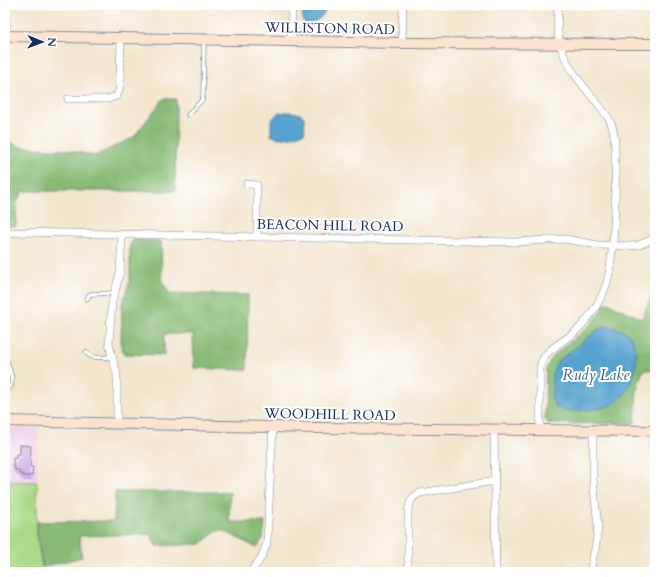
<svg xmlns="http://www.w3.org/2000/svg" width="660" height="577" font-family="Cardo,serif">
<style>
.built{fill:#eed0e7}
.green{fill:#aada88;stroke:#628473}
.forest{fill:#87ba74;stroke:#517469;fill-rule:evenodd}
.water{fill:#56a3cf;stroke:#386996}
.building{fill:#bf9ddc}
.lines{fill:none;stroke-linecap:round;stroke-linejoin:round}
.lane-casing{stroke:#868a96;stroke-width:5}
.street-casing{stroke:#868a96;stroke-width:8}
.secondary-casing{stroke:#868a96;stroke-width:12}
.lane{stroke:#fff;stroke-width:3.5}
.street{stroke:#fff;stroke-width:7}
.secondary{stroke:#fde4d0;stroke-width:10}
.labels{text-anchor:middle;stroke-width:4;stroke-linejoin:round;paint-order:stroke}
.street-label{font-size:14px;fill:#1b2f5e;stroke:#fff}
.water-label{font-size:15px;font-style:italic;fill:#335d8b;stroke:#fff}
</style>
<rect width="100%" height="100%" fill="#fff"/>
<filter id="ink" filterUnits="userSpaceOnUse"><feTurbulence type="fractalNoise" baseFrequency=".025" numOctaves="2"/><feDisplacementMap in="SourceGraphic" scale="8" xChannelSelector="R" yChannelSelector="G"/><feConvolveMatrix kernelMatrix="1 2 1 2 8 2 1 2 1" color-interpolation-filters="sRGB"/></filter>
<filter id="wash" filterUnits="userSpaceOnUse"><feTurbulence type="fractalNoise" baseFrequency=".012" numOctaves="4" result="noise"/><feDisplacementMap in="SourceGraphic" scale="16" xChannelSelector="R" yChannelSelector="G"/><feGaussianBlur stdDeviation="0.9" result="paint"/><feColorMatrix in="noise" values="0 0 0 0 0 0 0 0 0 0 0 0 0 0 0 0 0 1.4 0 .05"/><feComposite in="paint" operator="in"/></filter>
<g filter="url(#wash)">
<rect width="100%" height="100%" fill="#f2e6cd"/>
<path class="built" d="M5 428H39L37 482 5 481Z"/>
<path class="green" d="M5 481 37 482V536L43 572H5Z"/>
<g class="forest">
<path d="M163 99H176L175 191H23L17 202 16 226H5V139L20 147 68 150 95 156 134 137Z"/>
<path d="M133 240 161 241 162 281 169 293 248 295 247 370 194 368 193 334H164V355L124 354 121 345 122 304 130 280V245Z"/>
<path d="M655 258V370H643L637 389 635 423 549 424 545 419 546 369C553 349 578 338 592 323 598 317 602 309 606 302L642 319 653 290ZM599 329 637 359 557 362Z"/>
<path d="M115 492H230L229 522H265L263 538 257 548 224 531H216L201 544 156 546 151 534 79 536 82 557 43 567 37 536V522L114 521Z"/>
</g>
<g class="water">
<path d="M302 5H327C325 17 317 21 307 24L303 21Z"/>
<path d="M286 112C305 113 306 114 304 133 293 137 281 141 271 135V120L278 113Z"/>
<path d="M609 326C615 328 624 330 628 334 646 351 633 394 613 404 604 409 576 412 565 410 562 410 559 408 556 407L552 399V374L557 362 599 329Z"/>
</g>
<g id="blocks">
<path class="building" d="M20 445 31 446 30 467H33L32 476H23V474H19V470H15V467H13V458H16V454H20Z"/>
</g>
</g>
<g filter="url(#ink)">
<use href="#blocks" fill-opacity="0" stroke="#868a96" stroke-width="1"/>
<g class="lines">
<g class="lane-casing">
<g id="lane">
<path d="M7 5V35"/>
<path d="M188 115 202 100 203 95 204 41"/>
<path d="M87 299 89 295 91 294 115 293"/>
<path d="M86 352C91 360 103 357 111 357"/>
<path d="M5 389 11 386C14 378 9 370 7 361"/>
</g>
</g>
<g class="street-casing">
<g id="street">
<path d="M291 41 292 5"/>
<path d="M402 43 403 5"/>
<path d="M68 99H108L117 96 120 87 121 39"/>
<path d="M247 184 257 185V237"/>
<path d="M5 239 9 234 16 232 515 242 565 239 598 245 630 246 639 245 655 238"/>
<path d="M117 424V374L111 353 109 343 112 302 120 273 122 235"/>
<path d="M494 430 496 572"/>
<path d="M540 431V366C544 349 564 342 576 331 592 316 605 295 609 274 615 237 616 199 615 162 615 149 616 135 611 123 606 112 596 102 589 93 575 76 560 56 558 32 557 23 558 14 558 5"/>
<path d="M251 572 262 556 267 543 273 427"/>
<path d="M408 572V511C410 502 411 497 420 493L495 481"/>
<path d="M590 572 596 544 598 527 593 479V431"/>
</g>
</g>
<g class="secondary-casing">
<g id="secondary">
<path d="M5 36 402 43 655 44"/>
<path d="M5 421 318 428 655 431"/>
</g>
</g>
<use href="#lane" class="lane"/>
<use href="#street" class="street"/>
<use href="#secondary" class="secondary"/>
</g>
</g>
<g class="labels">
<g class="street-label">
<text transform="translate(330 28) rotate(1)" y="5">WILLISTON ROAD</text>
<text transform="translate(330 225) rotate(1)" y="5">BEACON HILL ROAD</text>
<text transform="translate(330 414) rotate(1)" y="5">WOODHILL ROAD</text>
</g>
<g class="water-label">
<text x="596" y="380">Rudy Lake</text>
</g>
</g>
<rect width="660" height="577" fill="none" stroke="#fff" stroke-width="20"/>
<g transform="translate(42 42) rotate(91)" stroke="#ffffff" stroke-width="3" paint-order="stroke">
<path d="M0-3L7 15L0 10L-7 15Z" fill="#1b2f5e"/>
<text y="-6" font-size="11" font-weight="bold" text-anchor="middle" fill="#1b2f5e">N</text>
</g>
</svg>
